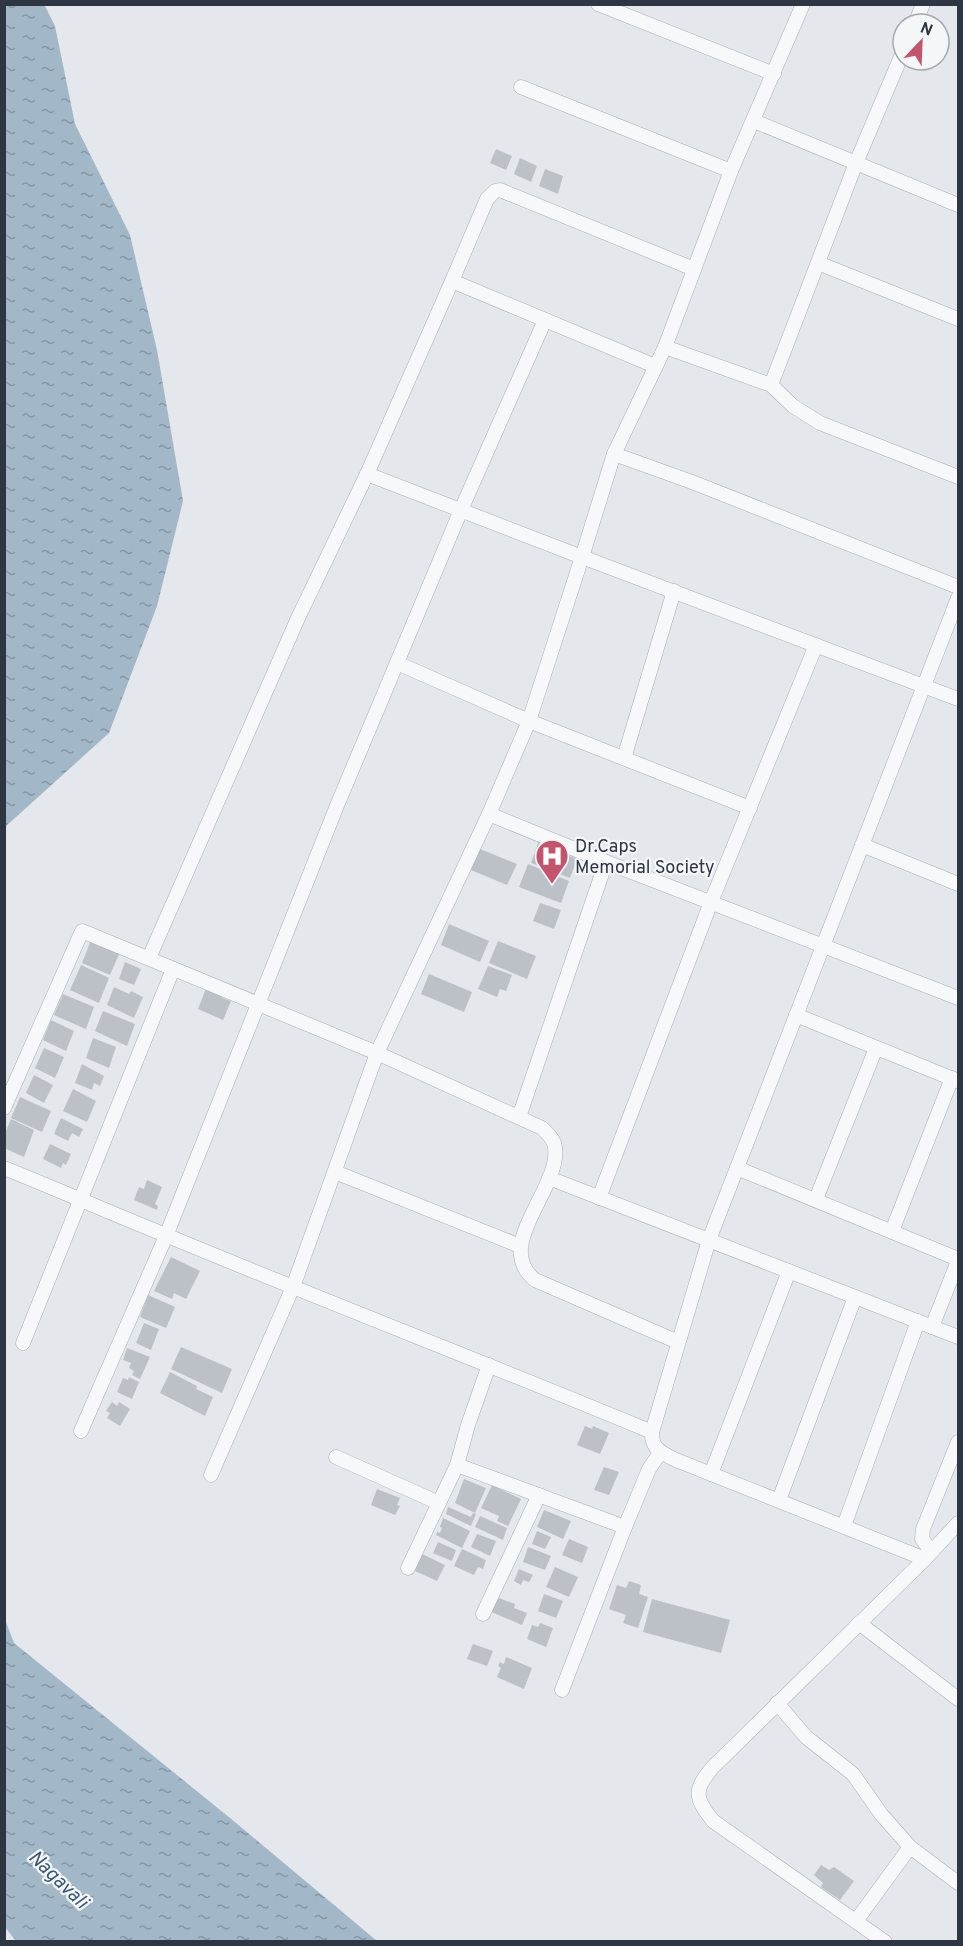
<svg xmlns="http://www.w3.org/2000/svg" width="963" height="1946" font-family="Overpass,sans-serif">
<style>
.water{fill:url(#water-ripples)}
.building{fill:#bcc1c7}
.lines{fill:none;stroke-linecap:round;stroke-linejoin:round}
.minor-casing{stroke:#a9aeb5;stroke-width:15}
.minor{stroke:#f7f8f9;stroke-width:14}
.labels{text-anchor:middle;stroke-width:4.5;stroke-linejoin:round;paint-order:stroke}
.poi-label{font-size:18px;fill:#2d3642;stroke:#f4f6f8;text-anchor:start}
.water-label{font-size:20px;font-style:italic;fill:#3a5773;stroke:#f4f6f8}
</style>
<defs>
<pattern id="water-ripples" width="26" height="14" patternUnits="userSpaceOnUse" patternTransform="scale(1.5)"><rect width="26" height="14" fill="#a2b7c7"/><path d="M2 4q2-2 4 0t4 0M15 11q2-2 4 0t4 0" fill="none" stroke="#8496a3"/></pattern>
</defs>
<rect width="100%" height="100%" fill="#e4e7eb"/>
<g class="water">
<path d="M44 4 55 26 75 124 130 235 157 350 183 501 157 606 109 733 5 827 4 5Z"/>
<path d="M4 1617 14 1643 230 1818 377 1941H16L4 1926Z"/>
</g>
<g class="building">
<path d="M496 149 512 156 506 170 490 163Z"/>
<path d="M520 158 537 166 531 182 514 174Z"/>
<path d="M545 169 563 176 558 194 539 186Z"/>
<path d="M538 843 577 859 570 878 531 863Z"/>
<path d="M480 849 517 864 507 885 471 870Z"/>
<path d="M528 864 569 881 561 903 519 887Z"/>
<path d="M540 903 561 910 554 929 533 921Z"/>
<path d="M449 924 489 941 480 962 441 945Z"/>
<path d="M91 940 120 952 110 975 82 963Z"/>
<path d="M498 941 536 956 527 979 489 963Z"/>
<path d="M125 962 141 969 134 985 119 979Z"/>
<path d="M81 965 109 978 99 1003 70 990Z"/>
<path d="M488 966 512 975 506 991 500 989 497 997 478 989Z"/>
<path d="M429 974 472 992 464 1012 421 994Z"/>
<path d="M207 986 224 994 222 998 231 1001 223 1020 198 1009Z"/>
<path d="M114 987 129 994 131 991 143 997 134 1018 107 1005Z"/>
<path d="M63 994 94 1007 86 1029 54 1015Z"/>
<path d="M103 1011 135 1024 127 1046 95 1031Z"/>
<path d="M51 1020 74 1031 66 1051 43 1040Z"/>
<path d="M93 1038 116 1047 109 1068 86 1058Z"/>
<path d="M44 1048 64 1057 55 1078 35 1068Z"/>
<path d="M82 1064 104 1076 100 1086 94 1083 92 1090 75 1083Z"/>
<path d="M34 1075 53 1085 44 1103 26 1093Z"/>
<path d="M73 1089 96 1101 87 1122 63 1111Z"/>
<path d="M20 1097 51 1111 42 1132 11 1118Z"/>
<path d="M61 1118 83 1129 79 1137 72 1133 68 1141 54 1134Z"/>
<path d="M11 1119 34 1130 24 1157 4 1148V1136Z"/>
<path d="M50 1144 71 1154 66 1165 63 1163 61 1168 43 1159Z"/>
<path d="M147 1180 162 1187 155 1204 158 1206 157 1210 134 1200 139 1187 144 1189Z"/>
<path d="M171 1257 200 1271 186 1299 174 1293 172 1299 154 1291Z"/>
<path d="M148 1295 175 1307 166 1328 140 1317Z"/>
<path d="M144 1323 159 1329 151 1350 136 1343Z"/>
<path d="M181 1347 232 1369 222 1393 171 1369Z"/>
<path d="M127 1348 150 1357 140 1379 132 1375 134 1371 129 1368 131 1363 123 1360Z"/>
<path d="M170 1372 197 1386 196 1389 213 1397 205 1416 160 1393Z"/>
<path d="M129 1377 139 1382 132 1399 117 1392 123 1378 128 1380Z"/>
<path d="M112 1402 117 1406 119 1402 130 1409 120 1426 107 1418 110 1413 106 1411Z"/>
<path d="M585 1426 592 1429 593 1426 609 1433 600 1454 577 1445Z"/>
<path d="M604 1467 619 1472 609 1495 594 1490Z"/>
<path d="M464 1479 486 1488 475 1513 455 1503Z"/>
<path d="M492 1485 521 1499 508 1526 497 1521 499 1516 481 1508Z"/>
<path d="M377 1489 400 1498 397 1505 400 1506 395 1515 371 1505Z"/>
<path d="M448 1507 471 1517 473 1513 476 1514 471 1526 446 1514Z"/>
<path d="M544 1510 571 1521 563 1539 537 1527Z"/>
<path d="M480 1516 507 1528 503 1540 475 1527Z"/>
<path d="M443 1518 470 1531 462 1548 436 1535 437 1532 440 1533 442 1528 440 1527Z"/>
<path d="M537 1531 551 1537 545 1549 532 1544Z"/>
<path d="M477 1534 496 1541 490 1556 471 1547Z"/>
<path d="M569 1539 588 1547 582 1563 562 1555Z"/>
<path d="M438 1542 456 1550 452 1561 433 1553Z"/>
<path d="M528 1547 551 1556 545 1570 523 1562Z"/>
<path d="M462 1549 486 1560 483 1569 478 1567 474 1575 454 1566Z"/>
<path d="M422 1554 445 1565 437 1581 415 1571Z"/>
<path d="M555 1567 578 1577 569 1597 546 1587Z"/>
<path d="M519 1569 533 1575 529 1582 523 1580 521 1585 514 1581Z"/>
<path d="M629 1581 641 1585 639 1594 648 1597 638 1628 623 1623 626 1615 609 1609 617 1585 626 1588Z"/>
<path d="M544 1594 563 1601 556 1618 538 1611Z"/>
<path d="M496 1597 515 1604 514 1608 527 1613 522 1625 489 1611Z"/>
<path d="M652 1599 730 1620 721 1653 643 1632Z"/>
<path d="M540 1623 553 1628 546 1647 527 1639 532 1625 538 1627Z"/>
<path d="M473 1644 493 1651 487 1666 467 1659Z"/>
<path d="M506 1657 532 1668 524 1689 497 1677 501 1668 498 1666 500 1662 504 1664Z"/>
<path d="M821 1865 829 1870 834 1867 854 1881 840 1900 821 1887 823 1883 814 1875Z"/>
</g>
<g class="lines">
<g class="minor-casing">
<g id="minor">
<path d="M598 4 774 74"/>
<path d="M803 4 731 171 665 347 614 454 582 557 958 699"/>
<path d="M915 24 923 4"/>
<path d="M521 87 731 171"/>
<path d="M754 121 958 205"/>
<path d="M818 263 958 319"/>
<path d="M452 281 487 199 495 191 500 190 694 269"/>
<path d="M665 347 771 385 793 406 820 423 958 477"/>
<path d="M771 385 856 163 903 52"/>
<path d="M614 454 692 482 958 587"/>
<path d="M397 663 529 721 750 808"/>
<path d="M624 758 674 591"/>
<path d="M489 814 606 862 958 998"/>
<path d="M862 845 958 884"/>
<path d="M149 958 298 618 367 474 452 281 655 366"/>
<path d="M796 1015 958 1081"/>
<path d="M4 1108 82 931 377 1053 542 1128C548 1134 554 1139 555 1147 561 1189 492 1245 535 1280L678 1342"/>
<path d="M519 1117 606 862"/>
<path d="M4 1168C59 1190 113 1214 168 1236 329 1303 491 1365 652 1432"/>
<path d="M737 1168 958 1259"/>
<path d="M335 1172 520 1246"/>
<path d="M549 1178 958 1337"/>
<path d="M599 1198 711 902 816 645"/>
<path d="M816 1199 876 1048"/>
<path d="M892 1231 952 1078"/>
<path d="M932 1327 958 1261"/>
<path d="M23 1343 173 969"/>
<path d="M81 1431 166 1236 336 808 461 510 545 320"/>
<path d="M336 1457 439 1503"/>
<path d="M457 1465 468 1425 489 1365"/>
<path d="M711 1474 789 1271"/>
<path d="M211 1475 293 1287 377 1053 489 814 529 721 582 557 367 474"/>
<path d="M779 1500 855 1297"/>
<path d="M844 1526 918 1321"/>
<path d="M931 1551 922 1539 923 1529 958 1442"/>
<path d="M925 1559 676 1460C662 1453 651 1449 652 1432L709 1240 958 598"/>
<path d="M408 1568 457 1465 625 1527 649 1469 660 1453"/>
<path d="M483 1614 539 1495"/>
<path d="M859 1623 958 1699"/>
<path d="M562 1690 625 1527"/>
<path d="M777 1703 806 1737 853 1774 881 1814 910 1847 958 1883"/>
<path d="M856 1921 910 1847"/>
<path d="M885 1942 713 1821C695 1798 693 1791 712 1768L925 1559 958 1523"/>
</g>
</g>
<use href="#minor" class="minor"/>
</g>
<defs>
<g id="hospital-pin" transform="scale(1.725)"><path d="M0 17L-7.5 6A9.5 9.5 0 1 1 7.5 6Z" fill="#c4546d" stroke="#f4f6f8"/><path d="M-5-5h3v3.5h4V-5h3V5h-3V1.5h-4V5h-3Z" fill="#fff"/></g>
</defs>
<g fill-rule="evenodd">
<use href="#hospital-pin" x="552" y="856"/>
</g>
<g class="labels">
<g class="poi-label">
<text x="575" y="852">Dr.Caps<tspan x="575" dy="21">Memorial Society</tspan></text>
</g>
<g class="water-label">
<text transform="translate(59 1879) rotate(44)" y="7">Nagavali</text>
</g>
</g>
<rect width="963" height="1946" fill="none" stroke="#2d3642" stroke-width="12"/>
<g transform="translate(921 42) rotate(23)"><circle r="28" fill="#f4f6f8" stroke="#a4a9af" stroke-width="1.5"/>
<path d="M0-4.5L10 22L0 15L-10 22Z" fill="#c4546d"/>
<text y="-9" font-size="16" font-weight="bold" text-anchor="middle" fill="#2d3642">N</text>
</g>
</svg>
